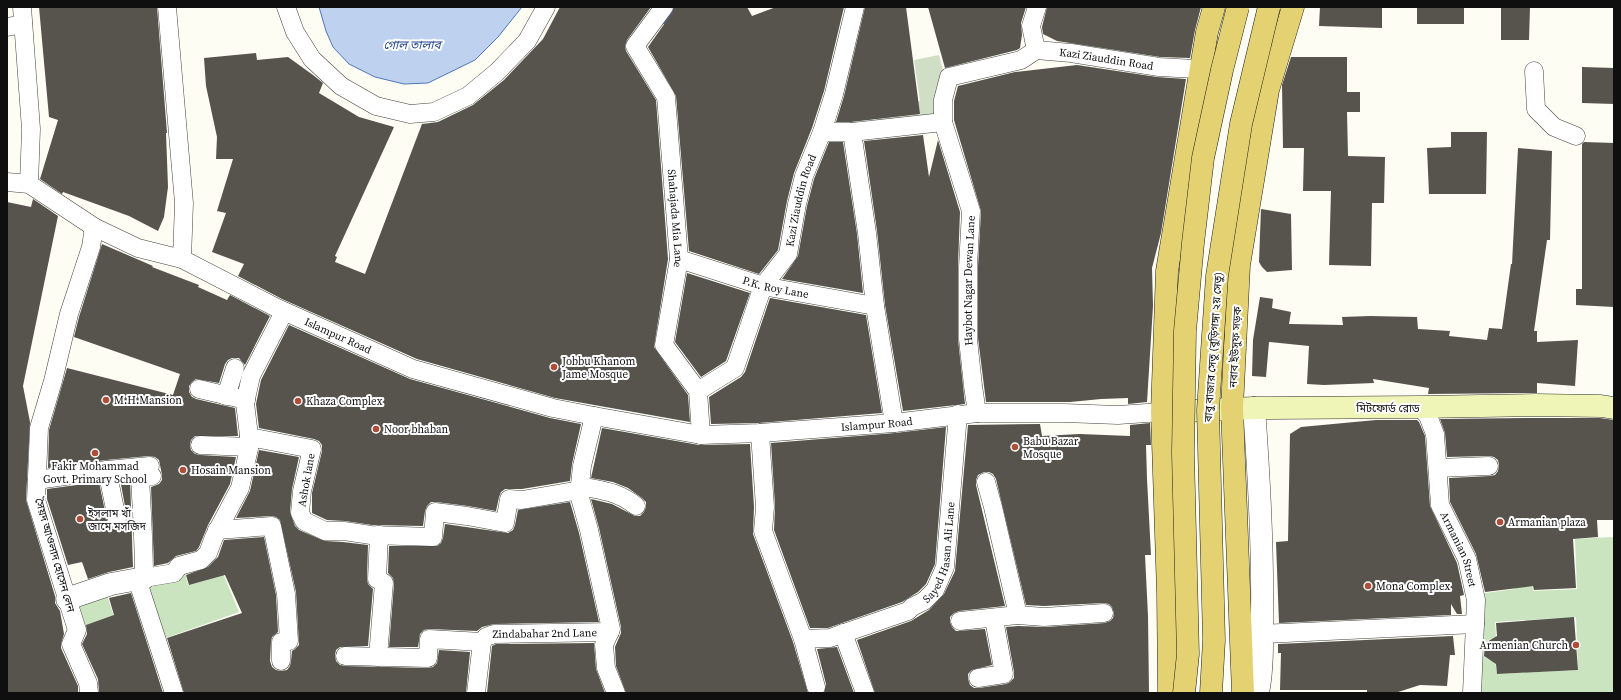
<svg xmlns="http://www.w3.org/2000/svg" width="1621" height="700" font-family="'Source Serif 4','Noto Sans Bengali',serif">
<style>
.green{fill:#cae4c0;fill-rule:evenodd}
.cemetery{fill:#d0dec5}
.water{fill:#bed1ef;stroke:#4e77bd}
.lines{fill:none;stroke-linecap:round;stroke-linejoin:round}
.stream{stroke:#4e77bd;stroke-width:6}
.building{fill:#57534d;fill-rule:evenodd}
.minor-casing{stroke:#424242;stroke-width:19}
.tertiary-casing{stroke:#424242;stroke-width:23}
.secondary-casing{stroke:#313131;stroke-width:23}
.trunk-casing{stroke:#202020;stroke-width:23}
.minor{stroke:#fff;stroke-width:18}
.tertiary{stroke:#fff;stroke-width:22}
.secondary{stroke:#eef5b6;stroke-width:22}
.trunk{stroke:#e4d272;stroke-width:22}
.trunk-bridge-casing{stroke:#202020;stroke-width:23;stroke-linecap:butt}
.trunk-bridge{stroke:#e4d272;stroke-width:22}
.poi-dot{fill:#ae4e38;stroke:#fff;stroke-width:1.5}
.labels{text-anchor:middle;stroke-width:4;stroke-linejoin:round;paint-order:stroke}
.street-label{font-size:11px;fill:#0f0f0f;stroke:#fff}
.poi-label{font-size:11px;fill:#0f0f0f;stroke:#fff;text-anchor:start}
.water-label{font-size:12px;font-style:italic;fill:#274b92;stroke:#fff}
</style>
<rect width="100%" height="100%" fill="#fdfdf3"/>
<g class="green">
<path d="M1614 537V693H1475L1478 594 1515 589 1510 549 1530 546 1533 591 1577 589 1575 539ZM1576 617 1578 670 1497 674 1495 661C1488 660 1484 658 1480 651 1483 643 1487 639 1496 638L1495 622Z"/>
<path d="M212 547 239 612 160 640 142 581 184 568 188 585 208 580 203 562Z"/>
<path d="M106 592 114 617 79 627 71 603Z"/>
</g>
<path class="cemetery" d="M939 55 944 74 938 119 876 125V102L897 106 920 101 914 60Z"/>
<path class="water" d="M319 7H522L498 37 475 60 428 83 404 84 375 77 349 64 333 47 326 31Z"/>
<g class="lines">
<path class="stream" d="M664 21 677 7"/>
</g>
<g class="building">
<path d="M39 7H157L167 133H166L168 187 164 217 158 231 129 216 63 192 62 194 40 179 58 120 49 117Z"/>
<path d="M560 7H651L627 40 625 46 626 51 656 100 668 259 654 347 688 395 690 422 555 398 417 359 282 299 238 276 244 264 212 252 226 213 217 211 233 159H216L217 137 206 86 204 58 256 53 257 60 288 57 313 75 323 83 319 93 359 117 394 127 335 256 337 257 335 262 365 274 422 124 438 122 473 105 504 80 543 39Z"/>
<path d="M674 7H747L752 16 776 7H844L824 91 812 128 794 173 787 201 778 250 759 274 689 251 676 96 648 47 672 13Z"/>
<path d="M865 7H906L920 114 851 122H836L844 96Z"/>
<path d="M928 7H1026L1021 23 1022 35 1020 48 1017 50 945 68Z"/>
<path d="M1047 7H1201L1195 30 1190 58 1160 57 1057 41 1043 34 1042 27Z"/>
<path d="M1320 7H1382V28L1319 26Z"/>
<rect x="1417" y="7" width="47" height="17"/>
<path d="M1501 7H1530L1529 40H1501Z"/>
<path d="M1291 57H1347V92H1360V112H1347L1348 156 1385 157 1384 203H1372L1371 266 1329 265 1331 191H1303L1304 148H1283L1282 85Z"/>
<path d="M1077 65 1157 77 1186 79 1161 233 1152 268 1153 306 1147 402 1128 404V398L1101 399 1070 402H986L978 338V267L981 211 954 120V101L958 86 1015 72Z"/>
<path d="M1582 67 1614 68V104L1582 103Z"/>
<path d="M1451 132H1487L1486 194H1429L1427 148 1451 147Z"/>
<path d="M923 135 929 177 938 140 960 212 958 266V339L965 404 903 411 885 305 877 231 864 141Z"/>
<path d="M829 142H843L857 234 863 293 782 279 798 256 807 206 814 179Z"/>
<path d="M1584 142 1614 143V307L1576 305V289H1582V144Z"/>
<path d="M1518 148 1552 151 1550 240H1547L1534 331H1537V342L1578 340 1575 386 1537 383V393L1428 394 1429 388 1373 379 1374 383 1324 385 1307 384 1309 346 1269 342 1266 377 1252 376 1253 340 1260 297 1273 299 1272 308 1291 312 1289 324 1343 325 1342 317 1370 316 1417 317 1418 329 1450 331 1449 336 1487 340 1489 328 1502 329 1511 264H1512Z"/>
<path d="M33 199 58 216 23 386 30 422 26 500 55 596V603L60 611 64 634 61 644V648L78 686V693H7V202L31 207Z"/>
<path d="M1261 209 1291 214 1292 270 1267 272 1262 267 1259 262Z"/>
<path d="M102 244 153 266 152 267 199 285 198 287 227 300 230 295 270 316 245 365 239 358H232L228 360 225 364 219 383 196 379 192 382 189 386V392L192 397 196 399 235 408 238 436H195L191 440 190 445 191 450 195 454 200 455 236 457 230 484 208 525 199 547 196 551 176 556 168 563 154 566 151 487 159 484 162 480V475L159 460 155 457 149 456 106 460 48 468 49 430 67 368 173 395 180 374 74 337 79 317Z"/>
<path d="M687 273 750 293 726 361 701 377 675 342Z"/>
<path d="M770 298 866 315 882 413 759 423 711 424 709 397 741 377 745 372Z"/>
<path d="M289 325 410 379 550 418 581 424 572 464 570 481 522 489H505L501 492 499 497 496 511 468 506 436 502H431L427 506 425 511 423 526 372 525 345 521 327 520 312 513V493L322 451V445L319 441 314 439 259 428 256 404 261 380Z"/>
<path d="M1535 418H1600L1614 420V520H1597L1598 537 1573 539 1576 588 1534 590 1533 586 1485 592 1476 554 1450 502 1449 478 1490 476 1495 475 1498 471 1499 465 1498 460 1494 457 1489 456 1447 457 1445 433 1440 419Z"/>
<path d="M1376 420H1417L1419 422 1425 436 1430 506 1457 563 1464 595 1460 596 1462 614H1457L1451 604V615L1279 623 1276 542 1288 541 1290 434 1301 427Z"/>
<path d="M1150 423 1151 445H1146L1147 479 1151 555H1145L1148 616 1149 693H875L857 640 911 621 929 610 944 594 955 571 968 425 1040 424 1042 436 1080 434 1130 436V425ZM984 472H989L993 474 996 479 1026 605 1044 606 1104 603 1109 604 1112 607 1114 613 1113 618 1110 621 1105 623 1045 627 1018 626 1006 627 1014 672V678L1010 682 1006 684 979 688H974L970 685 968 679V674L972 670 992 665 985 629 956 631 952 627 950 622V617L954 613 959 611 1005 606 976 485V480L978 475Z"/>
<path d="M946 427 935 564 926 584 918 592 902 602 828 628H810L774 530 775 506 771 443 895 433Z"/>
<path d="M602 428 699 445 750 444 754 507 753 534 793 642 808 693H626L616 666 615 647 621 633V627L599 528 591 499 612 504 635 516H640L644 512 646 507V502L642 498 628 488 613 482 591 478Z"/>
<path d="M259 450 299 457 292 489 290 512 295 526 299 530 325 541 343 542 368 545 367 579 368 584 373 589 368 646 340 647 336 650 335 655 336 661 340 665 345 666 428 668 433 667 437 663 439 650 470 652 466 693H184L167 638 242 613 225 575 189 585 186 575 208 567 218 557 224 540 264 537 276 595 278 632 272 637 271 642 270 661 272 667 276 670 281 671 287 670 290 666 291 661 292 651 295 649 299 645 296 592 280 520 276 517 272 516 236 518 250 491Z"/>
<path d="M130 478 133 567 109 572 88 579 82 562 68 565 47 499V489L99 482 107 521 109 526 113 529H119L124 527 127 523V517L120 479Z"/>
<path d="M570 502 579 533 599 622 494 624 482 627 477 631 429 629 424 630 420 634 418 647H389L394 584 393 578 388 573 389 546H437L441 543 443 538 445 524 508 533 513 530 515 525 518 510Z"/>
<path d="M131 593 163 693H99L98 679 82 644 87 634 86 625 114 615 109 598Z"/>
<path d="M1574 617 1578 670 1497 674 1496 664 1484 656 1485 643 1497 636 1496 623Z"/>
<path d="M1453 636 1455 655H1450L1447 686 1420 685 1395 693H1367V690H1280L1281 653H1278V644Z"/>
<path d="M594 643 596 669 605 693H487L492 646 496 644Z"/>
<path d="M837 647 854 693H824L826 684 817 649Z"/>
</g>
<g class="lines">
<g class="minor-casing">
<g id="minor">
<path d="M22 7 31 129 29 184"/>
<path d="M167 7 184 203 182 259"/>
<path d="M286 7 295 32 312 59 341 86 376 106 410 114 434 112 468 96 497 72 527 41 546 7"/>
<path id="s1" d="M664 7 635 46 666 97 679 259 664 345 698 391 701 435"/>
<path d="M7 27 23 24"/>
<path id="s2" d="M1036 50 1071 53 1159 67 1214 70"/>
<path d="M1036 50 1031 26 1037 7"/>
<path d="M1534 71 1536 109 1554 127 1576 136"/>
<path d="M822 132H852L943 122"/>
<path d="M852 132 867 233 875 306 894 423"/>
<path id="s3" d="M7 182 29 184 94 227 138 248 182 259 277 308 413 369 553 408 594 416 701 435 760 433 894 423 977 413H1064L1118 415 1162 412"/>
<path id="s4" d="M679 259 763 286 875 306"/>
<path d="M199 389 246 400"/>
<path id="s5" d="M698 391 735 368 763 286 788 254 797 204 804 176 822 132 834 94 855 7"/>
<path d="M226 396 235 368"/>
<path id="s6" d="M1420 407 1428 416 1435 434 1440 505 1467 559 1476 600 1472 693"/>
<path id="s7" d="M977 413 973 386 968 339V267L971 211 943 122V100L949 77 1021 60 1036 50"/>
<path d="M594 416 582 466 579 494 589 530 611 629 604 645 606 668 616 693"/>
<path d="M760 433 765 507 763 531 803 639 816 687"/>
<path d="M249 437 312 449 302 491 300 513 304 521 325 531H344L371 535 433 537 435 512 467 516 505 523 509 499 522 500 580 490"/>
<path d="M200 445 249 447"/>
<path d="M1438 468 1489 466"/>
<path d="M107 470 117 519"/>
<path d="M152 476 140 478C142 511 144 544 144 578L174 573 179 566 201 560 208 553 214 537 240 488 250 444 245 403 251 376 284 312"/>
<path d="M37 480 107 470 150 466"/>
<path d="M986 482 993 507 1018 615"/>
<path d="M580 486C603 491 617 491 636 506"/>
<path d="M217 530 272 526 286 594 289 641 281 642V661"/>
<path d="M137 579 174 693"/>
<path d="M960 621 1018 615 1044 617 1104 613"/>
<path d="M843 633 865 693"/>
<path d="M1262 634 1475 624"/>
<path id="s8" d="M803 639 830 638 908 611 912 607 924 601 935 590 945 567 958 414"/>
<path d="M345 656 428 658 429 639 482 642"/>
<path d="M378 657 384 583 377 579 379 535"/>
<path d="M978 678 1004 674 994 619"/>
<path d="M89 693 88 683 71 644 77 630 36 500 39 428 53 381 69 314 91 247 94 227"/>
<path id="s9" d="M476 693 482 642 486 637 494 634 610 632"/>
</g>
</g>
<g class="tertiary-casing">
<g id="tertiary">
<path d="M1254 408C1259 476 1263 545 1262 614 1262 640 1263 667 1258 693"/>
<path d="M67 599 111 584 144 578"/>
</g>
</g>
<g class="secondary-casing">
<path id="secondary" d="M1165 412 1254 408 1420 407 1535 405 1601 406 1614 408"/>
</g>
<g class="trunk-casing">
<g id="trunk">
<path d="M1169 693 1168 593 1162 412 1167 271 1207 32 1214 7"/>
<path d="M1243 693 1232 408 1239 265 1268 90 1293 7"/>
</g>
</g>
<use href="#minor" class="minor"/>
<use href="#tertiary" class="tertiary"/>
<use href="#secondary" class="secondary"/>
<use href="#trunk" class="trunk"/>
<g class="trunk-bridge-casing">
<g id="trunk-bridge">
<path d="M1184 693 1188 654 1183 453 1185 331 1193 243 1203 158 1222 70 1238 7"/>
<path d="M1211 693 1214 640 1208 410 1217 276 1241 124 1269 7"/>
</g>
</g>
<use href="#trunk-bridge" class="trunk-bridge"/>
</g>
<g class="poi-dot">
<circle cx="554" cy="367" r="4"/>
<circle cx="106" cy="400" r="4"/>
<circle cx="298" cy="401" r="4"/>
<circle cx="376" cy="429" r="4"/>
<circle cx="1015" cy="447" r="4"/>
<circle cx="95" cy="453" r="4"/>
<circle cx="183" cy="470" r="4"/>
<circle cx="80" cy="519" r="4"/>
<circle cx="1500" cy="522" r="4"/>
<circle cx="1368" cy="586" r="4"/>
<circle cx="1576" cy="645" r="4"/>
</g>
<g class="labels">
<g class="street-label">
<text dy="4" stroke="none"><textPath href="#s2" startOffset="71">Kazi Ziauddin Road</textPath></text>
<text dy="4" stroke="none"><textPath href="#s5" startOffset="226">Kazi Ziauddin Road</textPath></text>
<text dy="4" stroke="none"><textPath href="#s1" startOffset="230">Shahajada Mia Lane</textPath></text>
<text dy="4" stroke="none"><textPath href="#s7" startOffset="133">Haybot Nagar Dewan Lane</textPath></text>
<text dy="4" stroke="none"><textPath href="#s4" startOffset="101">P.K. Roy Lane</textPath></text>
<text dy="4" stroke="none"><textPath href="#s3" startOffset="368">Islampur Road</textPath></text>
<text transform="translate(1213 347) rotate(-86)" y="4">বাবু বাজার সেতু (বুড়িগঙ্গা ২য় সেতু)</text>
<text transform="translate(1235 347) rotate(-87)" y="4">নবাব ইউসুফ সড়ক</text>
<text x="1388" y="412">মিটফোর্ড রোড</text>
<text dy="4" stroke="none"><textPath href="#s3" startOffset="922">Islampur Road</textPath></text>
<text transform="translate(306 480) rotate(-80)" y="4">Ashok lane</text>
<text dy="4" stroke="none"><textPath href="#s6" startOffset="151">Armanian Street</textPath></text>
<text dy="4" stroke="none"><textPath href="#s8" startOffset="182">Sayed Hasan Ali Lane</textPath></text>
<text transform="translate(55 555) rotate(74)" y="4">সৈয়দ আওলাদ হোসেন লেন</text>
<text dy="4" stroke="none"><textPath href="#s9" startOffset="117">Zindabahar 2nd Lane</textPath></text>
</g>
<g class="poi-label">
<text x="562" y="365">Jobbu Khanom<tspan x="562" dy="13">Jame Mosque</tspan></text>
<text x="114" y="404">M.H.Mansion</text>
<text x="306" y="405">Khaza Complex</text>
<text x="384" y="433">Noor bhaban</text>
<text x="1023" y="445">Babu Bazar<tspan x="1023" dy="13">Mosque</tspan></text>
<text x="95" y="470" text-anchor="middle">Fakir Mohammad<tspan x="95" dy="13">Govt. Primary School</tspan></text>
<text x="191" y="474">Hosain Mansion</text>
<text x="88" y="517">ইসলাম খাঁ<tspan x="88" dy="13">জামে মসজিদ</tspan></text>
<text x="1508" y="526">Armanian plaza</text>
<text x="1376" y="590">Mona Complex</text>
<text x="1568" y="649" text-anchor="end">Armenian Church</text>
</g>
<g class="water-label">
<text x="412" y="49">গোল তালাব</text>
</g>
</g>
<rect width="1621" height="700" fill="none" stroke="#0f0f0f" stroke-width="16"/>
</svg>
